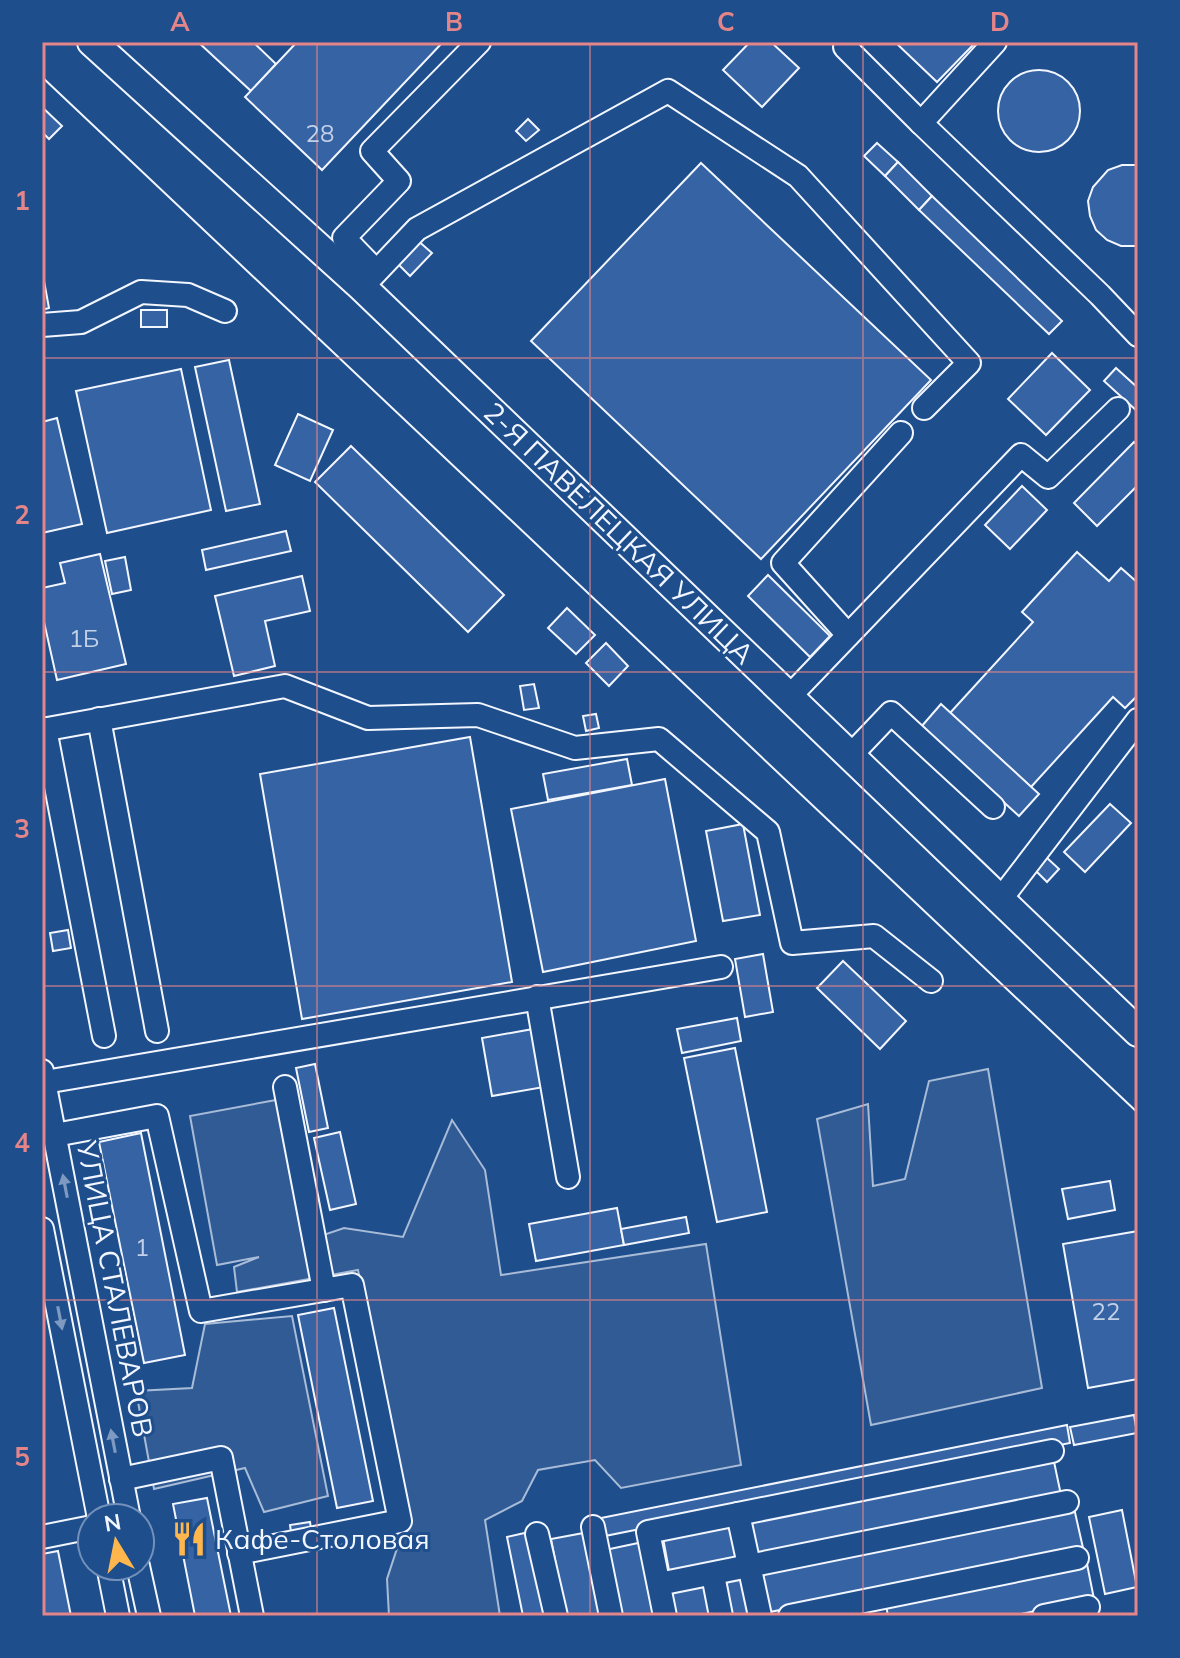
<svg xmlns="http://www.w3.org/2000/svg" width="1180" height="1658" font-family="Mulish,sans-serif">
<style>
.built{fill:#305b95;stroke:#a8bbd7;stroke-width:2}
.building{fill:#3563a3;stroke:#f2f6ff;stroke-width:2}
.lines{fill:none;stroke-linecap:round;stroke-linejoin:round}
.minor-casing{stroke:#f2f6ff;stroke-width:26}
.major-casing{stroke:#f2f6ff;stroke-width:32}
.minor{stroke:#1f4e8c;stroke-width:22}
.major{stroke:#1f4e8c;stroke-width:28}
.tram{stroke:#f2f6ff;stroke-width:2}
.oneway{fill:#7e9ac0}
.grid{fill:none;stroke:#e38589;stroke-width:2;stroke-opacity:0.55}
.labels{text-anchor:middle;stroke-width:6;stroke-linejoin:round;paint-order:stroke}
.number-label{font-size:24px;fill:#c3d1e8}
.street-label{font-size:28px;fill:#f2f6ff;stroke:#1f4e8c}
.poi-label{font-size:28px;fill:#f2f6ff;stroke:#1f4e8c;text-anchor:start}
.neatline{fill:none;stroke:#e38589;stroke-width:3}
.grid-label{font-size:26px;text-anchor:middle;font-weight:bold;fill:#e38589}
</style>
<rect width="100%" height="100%" fill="#1f4e8c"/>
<g class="built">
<path d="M988 1069 1042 1388 871 1425 817 1119 868 1104 873 1186 905 1179 929 1081Z"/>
<path d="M276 1100 303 1242 344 1228 403 1237 452 1120 485 1170 501 1275 706 1244 741 1465 621 1488 595 1460 538 1470 522 1501 485 1520 500 1616H389L387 1579 408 1515 358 1270 237 1292 234 1267 259 1257 217 1265 190 1116Z"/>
<path d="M292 1316 328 1496 264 1512 245 1468 154 1489 136 1391 192 1388 205 1324Z"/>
</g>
<g class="building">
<path d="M198 42H253L276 64 251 91Z"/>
<path d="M297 42H443L322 170 245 97Z"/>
<path d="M750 42H771L799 68 762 107 723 70Z"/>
<path d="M895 42H976L937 82Z"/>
<circle cx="1039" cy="111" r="41"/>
<path d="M42 107 62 126 49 139 42 132Z"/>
<path d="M528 119 539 130 526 141 516 131Z"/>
<path d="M877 143 898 162 885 176 864 156Z"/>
<path d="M898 162 932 196 919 210 885 176Z"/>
<path d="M701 163 931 380 761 559 531 341Z"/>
<path d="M1122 165H1138L1136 246H1121L1107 240 1096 230 1090 216 1088 201 1093 187 1108 170Z"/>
<path d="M932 196 1062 321 1049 334 919 210Z"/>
<path d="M416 239 432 253 410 276 395 261Z"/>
<path d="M42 270 49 308 42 310Z"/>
<rect x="141" y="310" width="26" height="17"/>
<path d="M1052 353 1090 390 1046 435 1008 399Z"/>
<path d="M229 360 260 504 226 511 195 367Z"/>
<path d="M1116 368 1138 388V412L1104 381Z"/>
<path d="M181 369 211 510 107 533 76 391Z"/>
<path d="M298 414 333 430 310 481 275 465Z"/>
<path d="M57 418 82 524 42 533V422Z"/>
<path d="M1134 442 1138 446V485L1097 526 1074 503Z"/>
<path d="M351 446 504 595 468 632 315 482Z"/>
<path d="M1022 486 1047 510 1010 549 985 525Z"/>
<path d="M286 531 291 551 206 570 202 550Z"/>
<path d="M1077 552 1109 581 1121 568 1138 583V695L1125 708 1113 697 1031 787 950 713 1033 622 1022 612Z"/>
<path d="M100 554 126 664 57 680 42 613V588L65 583 60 563Z"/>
<path d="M125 557 131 590 112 594 105 561Z"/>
<path d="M768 575 830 636 810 657 748 596Z"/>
<path d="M302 576 310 611 265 621 275 666 234 676 215 596Z"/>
<path d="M567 608 595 635 576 654 548 628Z"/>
<path d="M606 643 628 666 609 686 586 663Z"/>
<path d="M534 684 539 708 524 710 520 686Z"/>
<path d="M941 704 1039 794 1019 816 921 727Z"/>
<path d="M596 714 599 728 586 731 583 716Z"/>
<path d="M470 737 512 982 302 1019 260 774Z"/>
<path d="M627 759 632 785 548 800 543 774Z"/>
<path d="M665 779 696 941 543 972 511 809Z"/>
<path d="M1110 804 1131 823 1085 872 1064 852Z"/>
<path d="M743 824 760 915 723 921 706 831Z"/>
<path d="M1046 857 1059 869 1047 882 1034 869Z"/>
<path d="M68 930 71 948 53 951 50 933Z"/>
<path d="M763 954 773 1012 745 1017 735 959Z"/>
<path d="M843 961 906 1021 880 1049 817 988Z"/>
<path d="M737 1018 741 1041 682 1053 677 1029Z"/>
<path d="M533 1029 544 1087 492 1096 482 1038Z"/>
<path d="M735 1048 767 1212 717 1222 684 1058Z"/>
<path d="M315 1064 328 1128 309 1132 296 1068Z"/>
<path d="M340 1132 356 1204 330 1210 314 1138Z"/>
<path d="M141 1133 185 1355 144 1363 99 1142Z"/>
<path d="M1110 1181 1115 1210 1068 1219 1062 1189Z"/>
<path d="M617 1208 624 1245 536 1261 529 1224Z"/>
<path d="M686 1217 689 1233 624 1245 621 1229Z"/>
<path d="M1138 1231V1379L1088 1388 1063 1244Z"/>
<path d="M334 1308 373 1501 337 1508 298 1315Z"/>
<path d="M1134 1415 1137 1433 1074 1445 1070 1427Z"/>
<path d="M1067 1425 1070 1443 605 1536 601 1518Z"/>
<path d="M1053 1457 1061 1495 755 1558 747 1520Z"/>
<path d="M207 1498 231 1616H195L173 1504Z"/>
<path d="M1074 1508 1083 1548 770 1612 762 1571Z"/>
<path d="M1122 1510 1137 1587 1105 1594 1089 1517Z"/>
<path d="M310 1522 312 1535 292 1539 290 1525Z"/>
<path d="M734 1524 742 1561 670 1576 663 1538Z"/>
<path d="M529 1532 546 1616H523L507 1537Z"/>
<path d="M589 1532 606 1616H566L551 1539Z"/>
<path d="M643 1542 658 1616H618L605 1550Z"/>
<path d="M58 1551 71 1616H42V1554Z"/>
<path d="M1087 1564 1094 1599 1011 1616H888L886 1605Z"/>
<path d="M743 1576 751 1616H730L723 1580Z"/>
<path d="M707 1581 715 1616H675L670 1589Z"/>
</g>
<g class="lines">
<g class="minor-casing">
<g id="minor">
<path d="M849 42 845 47 921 123"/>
<path d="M995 42 921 123 1100 295 1138 335"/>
<path d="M376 271 344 238 399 181 372 151 479 42"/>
<path d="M362 287 417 229 668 91 798 176 969 363 924 408"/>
<path d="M42 325 81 322 141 292 188 295 225 311"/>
<path d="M848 635 783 563 901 433"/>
<path d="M789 697 1021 455 1048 477 1118 409"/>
<path d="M99 719 157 1031"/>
<path d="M45 729 104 1036"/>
<path d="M42 730 285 686 368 718 478 715 575 748 659 739 768 832 792 943 874 936 931 981"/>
<path d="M850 756 891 713 993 807"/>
<path d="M1000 900 1138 720"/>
<path d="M537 997 568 1177"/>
<path d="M42 1071 129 1518"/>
<path d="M45 1082 721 967"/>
<path d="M285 1087 324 1290"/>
<path d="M55 1135 157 1116 201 1311 352 1285 400 1521 239 1553"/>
<path d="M42 1229 99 1518"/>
<path d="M121 1479 221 1458 252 1616"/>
<path d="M738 1514 760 1616"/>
<path d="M593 1527 611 1616"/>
<path d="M537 1534 556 1616"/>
<path d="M42 1537 92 1527"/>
<path d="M108 1566 118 1616"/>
<path d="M138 1566 149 1616"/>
<path d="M713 1575 721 1616"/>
<path d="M659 1584 1067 1502"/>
<path d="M665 1616 648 1532 1052 1451"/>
<path d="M790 1616 1077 1558"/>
<path d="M1044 1616 1088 1607"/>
</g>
</g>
<g class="major-casing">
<path id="major" d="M92 42 362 287 1138 1032"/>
</g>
<use href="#minor" class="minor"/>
<use href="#major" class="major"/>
<path class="tram" d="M42 77 1138 1113"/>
</g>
<defs><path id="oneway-solid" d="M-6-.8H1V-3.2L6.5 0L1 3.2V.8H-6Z" transform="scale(2)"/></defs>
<g class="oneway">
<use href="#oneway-solid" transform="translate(65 1186) rotate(-101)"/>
<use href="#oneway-solid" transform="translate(60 1318) rotate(79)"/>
<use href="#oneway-solid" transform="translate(113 1441) rotate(-101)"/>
</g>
<path class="grid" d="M317 42V1616M590 42V1616M863 42V1616M42 358H1138M42 672H1138M42 986H1138M42 1300H1138"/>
<defs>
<g id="restaurant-bare" transform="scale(2.76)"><path d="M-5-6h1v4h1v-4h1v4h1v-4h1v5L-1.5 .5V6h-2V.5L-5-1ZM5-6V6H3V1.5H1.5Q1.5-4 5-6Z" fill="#ffb74d" stroke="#1f4e8c" stroke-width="2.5" paint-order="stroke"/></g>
</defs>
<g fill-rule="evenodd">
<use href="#restaurant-bare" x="189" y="1539"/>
</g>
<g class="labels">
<g class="number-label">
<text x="320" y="142">28</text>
<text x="84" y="647">1Б</text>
<text x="142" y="1256">1</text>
<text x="1106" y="1320">22</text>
</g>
<g class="street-label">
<text transform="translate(619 533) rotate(44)" y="10">2-Я ПАВЕЛЕЦКАЯ УЛИЦА</text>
<text transform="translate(115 1289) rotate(79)" y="10">УЛИЦА СТАЛЕВАРОВ</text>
</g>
<g class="poi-label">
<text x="215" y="1549">Кафе-Столовая</text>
</g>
</g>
<rect width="1180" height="1658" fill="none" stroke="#1f4e8c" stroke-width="88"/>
<g transform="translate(116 1542) rotate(350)"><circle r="38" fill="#1f4e8c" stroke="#7391ba" stroke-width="2"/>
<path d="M0-6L14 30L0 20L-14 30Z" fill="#ffb74d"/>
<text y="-12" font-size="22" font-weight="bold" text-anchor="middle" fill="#f2f6ff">N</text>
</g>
<rect x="44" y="44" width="1092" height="1570" class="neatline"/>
<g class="grid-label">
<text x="180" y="31">A</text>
<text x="454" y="31">B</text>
<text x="726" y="31">C</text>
<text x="1000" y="31">D</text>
<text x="22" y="210">1</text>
<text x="22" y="524">2</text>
<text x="22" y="838">3</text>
<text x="22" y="1152">4</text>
<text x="22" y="1466">5</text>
</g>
</svg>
